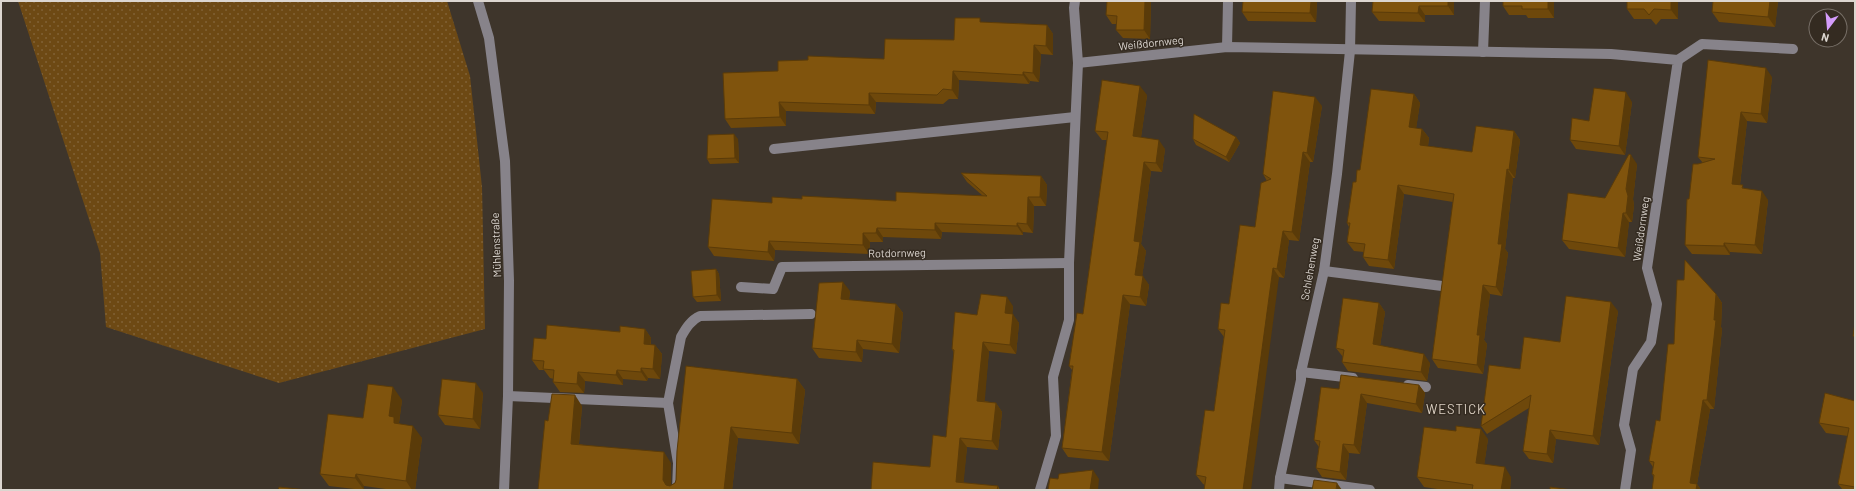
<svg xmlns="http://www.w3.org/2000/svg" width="1856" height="491" font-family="Barlow,sans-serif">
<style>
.grass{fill:url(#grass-dots)}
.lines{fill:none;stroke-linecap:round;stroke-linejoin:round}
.minor{stroke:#87838a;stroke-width:10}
.wall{fill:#6e480b}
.shaded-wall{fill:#5a3b09}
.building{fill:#80540d;stroke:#5a3b09}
.labels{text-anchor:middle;stroke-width:3;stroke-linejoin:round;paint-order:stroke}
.street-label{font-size:11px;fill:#dcd6d0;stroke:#342b21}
.quarter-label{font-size:13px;letter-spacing:1px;fill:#dacfc2;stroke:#342b21}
</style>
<defs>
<pattern id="grass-dots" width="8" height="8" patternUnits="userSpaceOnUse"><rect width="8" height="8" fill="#6d4914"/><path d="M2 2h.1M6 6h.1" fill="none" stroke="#816235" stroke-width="1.8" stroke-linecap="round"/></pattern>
</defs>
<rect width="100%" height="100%" fill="#3e352b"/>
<path class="grass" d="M18 1H447L470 76 482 187 485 329 279 383 106 327 100 253Z"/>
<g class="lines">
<g class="minor">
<path d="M478 1 489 38 505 161 509 281 508 396 504 490"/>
<path d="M1227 47 1228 1"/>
<path d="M1483 52 1485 1"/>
<path d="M1678 60 1702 44 1793 49"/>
<path d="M1078 63 1227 47 1611 54 1678 60 1647 268 1657 304 1651 342 1633 369 1624 425 1631 450 1625 490"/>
<path d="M774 149 1075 117"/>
<path d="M1324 271 1442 286"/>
<path d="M741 287 773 289 782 267 1069 263"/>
<path d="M1301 372 1353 378"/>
<path d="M1408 385 1426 387"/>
<path d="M508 396 668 403"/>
<path d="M1280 478 1370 490"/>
<path d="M677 490 678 463 668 403 681 337C686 328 691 320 700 316L811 314"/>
<path d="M1040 490 1056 436 1053 377 1069 320V263L1078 63 1074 8 1075 1"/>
<path d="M1279 490 1280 478 1301 380V372L1324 271 1337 174 1350 51 1351 1"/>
</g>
</g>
<g class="wall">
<path d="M1151 1 1150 39 1123 38 1116 30V24H1112L1106 15Z"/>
<path d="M1317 1 1316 22 1248 21 1242 12Z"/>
<path d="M1373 1H1454V15H1425V22L1379 21 1372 12Z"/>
<path d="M1503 1H1554V18H1528L1526 15H1509L1503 6Z"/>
<path d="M1678 1V19H1661L1656 25 1651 19H1634L1627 9Z"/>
<path d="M1778 1 1775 27 1719 22 1712 12Z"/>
<path d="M983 22 1047 25 1053 34V55L1041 54 1039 82 1030 81 1029 84 959 80 958 99H949L943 104 876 102 875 114 786 111V126L731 128 725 119 778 71 808 60 884 59 954 40Z"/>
<path d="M1772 77 1767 123 1747 121 1740 185 1745 189 1768 200 1762 254 1730 252V255L1692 254 1685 245 1689 199 1698 164 1703 163 1698 157Z"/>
<path d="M1414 94 1420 103 1416 128 1422 129 1429 138 1428 146 1472 152 1514 131 1520 140 1515 178H1513L1505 249 1508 253 1502 296 1490 294 1484 340 1487 344 1483 374 1438 368 1432 359 1453 202 1404 194 1394 269 1369 266 1363 257 1364 252 1354 251 1347 242 1349 227 1347 223 1360 170Z"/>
<path d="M1147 95 1141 137 1165 149 1162 172 1151 171 1141 244 1146 251 1142 276 1149 285 1146 306 1130 304 1109 461 1068 457 1062 448 1072 370 1069 366 1083 314 1107 140H1102L1095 131Z"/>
<path d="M1632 102 1625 155 1576 149 1570 140 1589 121Z"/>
<path d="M1322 106 1313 162H1310L1299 241 1289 240 1284 278 1279 277 1205 485 1203 484 1196 475 1214 411 1224 337 1218 329 1229 304 1255 227 1267 181 1263 174Z"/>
<path d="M1236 137 1240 143 1229 162 1196 145 1193 139Z"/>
<path d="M738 139 739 163 710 164 707 159Z"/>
<path d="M1637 164 1633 199 1634 205 1632 222H1629L1625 257 1569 249 1562 240 1605 198Z"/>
<path d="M961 173 1041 176 1047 185 1046 206H1034L1033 233 1023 232V235L942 232 941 239 883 237V242H870L869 254 775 250 774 261 714 256 708 247 772 203 802 199 896 201 983 196 967 182Z"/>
<path d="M716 269 719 274 721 301 697 302 693 297Z"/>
<path d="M850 291 849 300 896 304 903 313 899 353 863 349 862 362 819 358 812 348Z"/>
<path d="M1716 294 1722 303 1721 327 1722 329 1714 409H1710L1697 484 1701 490H1652L1654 478 1652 474 1653 467 1649 461 1660 421 1674 344Z"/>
<path d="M1379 303 1385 312 1380 346 1430 363 1427 381 1348 371 1342 362 1343 357 1336 348Z"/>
<path d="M1013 306 1012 314 1019 323 1016 354 989 351 984 401 996 403 1002 412 998 450 967 447 963 483 998 486 1000 490H871L930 467 946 437 954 353 952 349 977 315Z"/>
<path d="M1618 311 1599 445 1556 439 1553 463 1529 459 1523 451 1529 408 1487 434 1481 426 1520 369 1560 342Z"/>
<path d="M645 329 651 338V345H655L662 354 660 379 648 378 647 381 623 379V385L585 381 584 393 560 392 553 382 554 379 550 378 544 370H539L532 360 546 339Z"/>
<path d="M797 379 805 390 799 444 738 438 732 490H538L548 421 582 406 579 444 671 463V485L675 483 676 480 677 451Z"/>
<path d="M1419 385 1425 393 1422 413 1367 403 1360 454 1349 453 1346 480 1322 477 1316 468 1319 447 1314 440 1339 389Z"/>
<path d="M483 393 480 429 445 425 438 415Z"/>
<path d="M402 400 399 423 422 438 415 490H393L364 486V490H363L329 486 320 474 363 418Z"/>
<path d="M1855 401V490H1843L1838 484 1848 436 1826 433 1819 423Z"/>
<path d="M1488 439 1484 465 1511 477 1510 490H1444L1424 487 1417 477Z"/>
</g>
<g class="shaded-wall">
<path d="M1145 1H1151L1150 39 1144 30Z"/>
<path d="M1311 1H1317L1316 22 1310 13Z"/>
<path d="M1448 1H1454V15L1448 6Z"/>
<path d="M1548 1H1554V18L1548 9Z"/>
<path d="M1671 1H1678V19L1671 10Z"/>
<path d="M1770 1H1778L1775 27 1768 17Z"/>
<path d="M1419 6 1425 15V22L1418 13Z"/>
<path d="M1047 25 1053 34V55L1046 46Z"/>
<path d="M1034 45 1041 54 1039 82 1033 73Z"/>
<path d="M1766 68 1772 77 1767 123 1761 114Z"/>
<path d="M953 71 959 80 958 99 952 90Z"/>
<path d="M1023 72 1030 81 1029 84 1023 75Z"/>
<path d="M1140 86 1147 95 1140 145 1133 136Z"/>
<path d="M1626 92 1632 102 1625 155 1619 146Z"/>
<path d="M869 93 876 102 875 114 869 105Z"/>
<path d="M1414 94 1420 103 1415 136 1409 127Z"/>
<path d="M1315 97 1322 106 1313 162 1307 153Z"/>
<path d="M779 102 786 111V126L780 117Z"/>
<path d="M1741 112 1747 121 1739 193 1732 184Z"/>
<path d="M1422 129 1429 138 1427 154 1420 145Z"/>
<path d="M1514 131 1520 140 1515 178 1509 170Z"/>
<path d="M734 134 738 139 739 163 735 158Z"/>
<path d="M1236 137 1240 143 1229 162 1226 157Z"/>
<path d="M1159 140 1165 149 1162 172 1156 163Z"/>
<path d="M1303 152 1310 162 1299 241 1292 232Z"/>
<path d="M1631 155 1637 164 1633 199 1634 205 1632 222 1626 213V189Z"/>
<path d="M1144 162 1151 171 1141 244 1146 251 1141 284 1135 275 1134 241Z"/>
<path d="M1507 169 1513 178 1505 249 1508 253 1502 296 1496 287 1498 244Z"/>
<path d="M1041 176 1047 185 1046 206 1040 197Z"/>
<path d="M1398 185 1404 194 1394 269 1388 260Z"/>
<path d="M1762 191 1768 200 1762 254 1755 245Z"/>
<path d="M1028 197 1034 206 1033 233 1027 224Z"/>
<path d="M1623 213 1629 222 1625 257 1618 248Z"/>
<path d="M935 223 942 232 941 239 935 230Z"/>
<path d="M1017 223 1023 232V235L1017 226Z"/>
<path d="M877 228 883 237V242L876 233Z"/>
<path d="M1283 231 1289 240 1284 278 1277 269Z"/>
<path d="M863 233 870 242 869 254 863 245Z"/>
<path d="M769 241 775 250 774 261 768 252Z"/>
<path d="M1724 243 1730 252V255L1724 246Z"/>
<path d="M1273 268 1279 277 1251 490H1243Z"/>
<path d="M716 269 719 274 721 301 717 295Z"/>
<path d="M1143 276 1149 285 1146 306 1140 297Z"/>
<path d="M843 282 850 291 848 308 841 299Z"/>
<path d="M1483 285 1490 294 1484 340 1487 344 1483 374 1477 365V335Z"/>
<path d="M1716 294 1722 303 1721 327 1722 329 1714 409 1707 400 1714 320Z"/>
<path d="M1123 295 1130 304 1109 461 1102 452Z"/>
<path d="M1007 297 1013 306 1012 322 1005 313Z"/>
<path d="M1611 302 1618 311 1599 445 1593 436Z"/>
<path d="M1379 303 1385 312 1379 353 1373 344Z"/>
<path d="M896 304 903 313 899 353 892 344Z"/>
<path d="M1013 314 1019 323 1016 354 1010 345Z"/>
<path d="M645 329 651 338 650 353 644 344Z"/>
<path d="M857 340 863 349 862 362 856 352Z"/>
<path d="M983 342 989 351 984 410 977 401Z"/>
<path d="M655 345 662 354 660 379 653 369Z"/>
<path d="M1424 354 1430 363 1427 381 1421 372Z"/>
<path d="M641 368 648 378 647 381 641 372Z"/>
<path d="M617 370 623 379V385L616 375Z"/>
<path d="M578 372 585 381 584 393 577 384Z"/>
<path d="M797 379 805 390 799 444 792 433Z"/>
<path d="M476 383 483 393 480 429 473 419Z"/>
<path d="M1419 385 1425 393 1422 413 1416 404Z"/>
<path d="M393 387 402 400 399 423 403 430 394 423 389 416Z"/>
<path d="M1361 394 1367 403 1360 454 1354 445Z"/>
<path d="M575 395 582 406 578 454 571 444Z"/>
<path d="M1703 400 1710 409 1697 484 1701 490H1695L1690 483Z"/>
<path d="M996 403 1002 412 998 450 992 441Z"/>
<path d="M413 426 422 438 415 490H412L406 481Z"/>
<path d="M731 427 738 438 732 490H724Z"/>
<path d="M1481 429 1488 439 1483 473 1476 463Z"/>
<path d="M1550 430 1556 439 1553 463 1547 454Z"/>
<path d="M960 438 967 447 963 490 956 482Z"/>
<path d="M1343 444 1349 453 1346 480 1340 472Z"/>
<path d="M664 452 671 463V490L666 485 663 480Z"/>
<path d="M1505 467 1511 477 1510 490H1501Z"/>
<path d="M1093 470 1099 479 1098 490H1090Z"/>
<path d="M356 474 364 486V490L355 478Z"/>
<path d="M1337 483 1342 490H1336Z"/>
</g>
<g class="building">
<path d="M1107 1H1145L1144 30H1116L1117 16 1106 15Z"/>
<path d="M1243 1H1311L1310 13 1242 12Z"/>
<path d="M1373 1H1448V6H1419L1418 13 1372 12Z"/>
<path d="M1503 1H1548V9H1522V6H1503Z"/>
<path d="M1627 1H1671V10L1654 9 1649 15 1644 9H1627Z"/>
<path d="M1713 1H1770L1768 17 1712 12Z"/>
<path d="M955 18H980V22L1047 25 1046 46 1034 45 1033 73 1023 72V75L953 71 952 90 943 89 937 95 869 93V105L779 102 780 117 725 119 723 73 778 71V61L808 60V56L884 59 885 39 954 40Z"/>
<path d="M1708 60 1766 68 1761 114 1741 112 1732 184 1743 185 1742 188 1762 191 1755 245 1724 243V246L1685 245 1687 199H1689L1693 164H1698L1715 159 1698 157Z"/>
<path d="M1102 80 1140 86 1133 136 1159 140 1156 163 1144 162 1134 241 1140 242 1135 275 1143 276 1140 297 1123 295 1102 452 1062 448 1073 366H1069L1077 313 1083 314 1108 132 1095 131Z"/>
<path d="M1594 88 1626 92 1619 146 1570 140 1572 118 1589 121Z"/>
<path d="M1371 89 1414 94 1409 127 1422 129 1420 145 1472 152 1476 126 1514 131 1509 170 1507 169 1498 244H1502L1496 287 1483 285 1477 335H1480L1477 365 1432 359 1454 194 1398 185 1388 260 1363 257 1365 244 1347 242 1350 223H1347L1353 182H1356L1357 170H1360Z"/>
<path d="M1273 91 1315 97 1307 153 1303 152 1292 232 1283 231 1277 269 1273 268 1243 490H1204L1206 477 1196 475 1205 410 1214 411 1225 330 1218 329 1221 303 1229 304 1240 225 1255 227 1261 183 1271 179 1263 174Z"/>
<path d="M1194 114 1236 137 1226 157 1193 139Z"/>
<path d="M734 134 735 158 707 159 708 135Z"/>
<path d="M1629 154 1631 155 1626 189 1628 196 1626 213H1623L1618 248 1562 240 1568 193 1605 198Z"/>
<path d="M961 173 1041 176 1040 197H1028L1027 224 1017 223V226L935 223V230L877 228 876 233H863V245L769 241 768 252 708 247 712 199 772 203V197L802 199V196L896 201V192L987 196Z"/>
<path d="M1685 260 1716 294 1714 320H1716L1707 400H1703L1690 483 1697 484 1696 490H1652L1654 475 1652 474 1654 462 1649 461 1656 420 1660 421 1668 344H1674L1677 280H1684Z"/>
<path d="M716 269 717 295 693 297 691 271Z"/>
<path d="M843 282 841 299 896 304 892 344 857 340 856 352 812 348 819 283Z"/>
<path d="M981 294 1007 297 1005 313 1013 314 1010 345 983 342 977 401 996 403 992 441 960 438 956 482 998 486 997 490H871L873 462 930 467 933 435 946 437 954 350 952 349 955 312 977 315Z"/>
<path d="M1566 296 1611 302 1593 436 1550 430 1547 454 1523 451 1531 395 1481 426 1489 365 1520 369 1524 337 1560 342Z"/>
<path d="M1343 298 1379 303 1373 344 1424 354 1421 372 1342 362 1344 350 1336 348Z"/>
<path d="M1855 323V337L1853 336Z"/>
<path d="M547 325 620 332V326L645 329 644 344 655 345 653 369 641 368V372L617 370 616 375 578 372 577 384 553 382 554 370 543 369 544 361 532 360 534 338 546 339Z"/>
<path d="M686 366 797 379 792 433 731 427 724 490H538L545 420 548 421 552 394 575 395 571 444 664 452 663 480 666 485 670 486 675 483 676 480 677 451Z"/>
<path d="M1341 375 1419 385 1416 404 1361 394 1354 445 1343 444 1340 472 1316 468 1320 441 1314 440 1321 387 1339 389Z"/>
<path d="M442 379 476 383 473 419 438 415Z"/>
<path d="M368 384 393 387 389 416 394 417V423L413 426 406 481 356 474 355 478 320 474 328 414 363 418Z"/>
<path d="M1825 393 1855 401V490H1854L1855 487 1838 484 1849 428 1819 423Z"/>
<path d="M1456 426 1481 429 1476 463 1505 467 1501 490H1472L1473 485 1417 477 1424 427 1456 431Z"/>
<path d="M1093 470 1090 490H1048L1050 478 1058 479 1059 474Z"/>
<path d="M1314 480 1337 483 1336 490H1312Z"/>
<path d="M279 487 307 490H278Z"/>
<path d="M1550 487 1572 490H1550Z"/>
</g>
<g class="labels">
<g class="street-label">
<text transform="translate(1151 43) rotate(-6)" y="4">Weißdornweg</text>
<text transform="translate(1641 229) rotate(-82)" y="4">Weißdornweg</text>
<text transform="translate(496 245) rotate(-92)" y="4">Mühlenstraße</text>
<text transform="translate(897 253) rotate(-1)" y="4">Rotdornweg</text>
<text transform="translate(1310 269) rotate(-80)" y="4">Schlehenweg</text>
</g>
<g class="quarter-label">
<text x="1456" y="414">WESTICK</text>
</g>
</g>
<rect width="1856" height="491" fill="none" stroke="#dcd6d0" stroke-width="4"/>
<g transform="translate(1828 28) rotate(196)"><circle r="19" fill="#342b21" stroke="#776f67"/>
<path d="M0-3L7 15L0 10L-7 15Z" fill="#d49cfb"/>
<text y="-6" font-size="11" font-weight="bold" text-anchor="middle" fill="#dcd6d0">N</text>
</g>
</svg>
